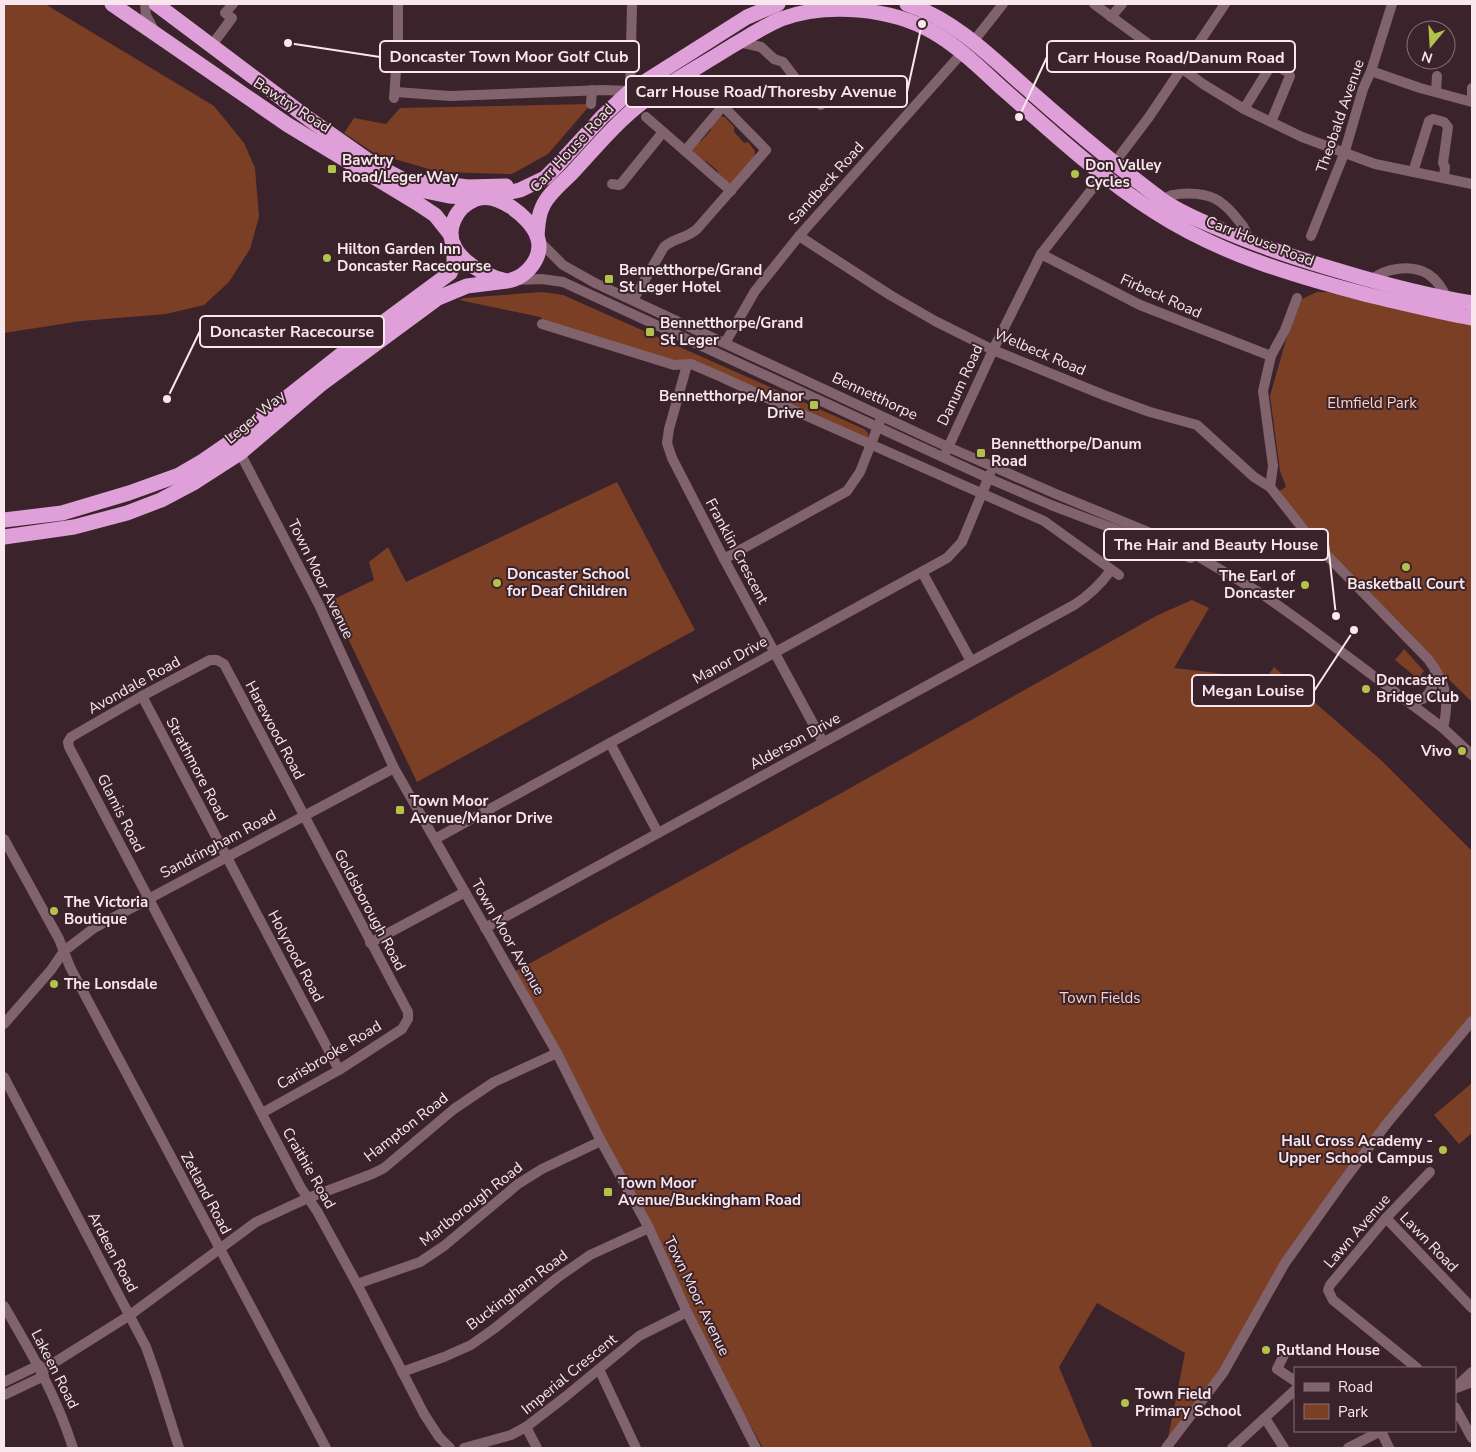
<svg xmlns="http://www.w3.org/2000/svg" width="1476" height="1452" font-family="'Nunito Sans',sans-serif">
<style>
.green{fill:#7b3f25}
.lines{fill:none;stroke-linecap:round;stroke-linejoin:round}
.minor{stroke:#80636d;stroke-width:10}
.highway{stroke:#df9fd8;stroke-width:15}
.poi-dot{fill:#b3c24b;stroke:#3b232c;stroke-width:2}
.labels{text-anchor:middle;stroke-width:4;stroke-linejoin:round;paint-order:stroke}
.street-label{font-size:15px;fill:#f8e7ed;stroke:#3b232c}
.poi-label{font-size:15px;font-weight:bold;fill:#f8e7ed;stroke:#3b232c;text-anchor:start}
.park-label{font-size:15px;fill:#f8d1c1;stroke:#3b232c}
.leader{fill:none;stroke:#f8e7ed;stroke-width:2}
.callout-dot{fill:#f8e7ed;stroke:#3b232c;stroke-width:2}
.callout{fill:#3b232c;stroke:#f8e7ed;stroke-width:2}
.callout-label{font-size:16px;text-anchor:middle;font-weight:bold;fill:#f8e7ed}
</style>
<rect width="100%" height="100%" fill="#3b232c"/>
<g class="green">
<path d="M4 4H45L214 106 244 143 255 168 259 217 250 249 229 282 204 305 166 314 81 321 4 333Z"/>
<path d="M591 104 548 154 512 174 439 172 374 153 344 133 354 118 386 124 400 108Z"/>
<path d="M718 116 725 117 734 127V132L744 143 748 142 755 151 754 162 734 183H727L717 176 718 171 706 161 702 163 690 150 697 141H701L711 130V125Z"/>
<path d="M542 292 563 295 864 429 868 433V439L679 363 548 323 540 317 459 300 464 298Z"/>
<path d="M1317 292 1359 293 1472 318V702L1428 659 1276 493 1286 487 1280 471 1270 396 1286 340 1302 299Z"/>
<path d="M617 482 695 630 417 782 330 601 374 580 369 562 388 547 406 582Z"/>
<path d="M1192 600 1209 608 1174 668 1225 674 1252 697 1274 667 1382 761 1472 851V1021L1285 1263 1223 1373 1166 1448 1185 1353 1097 1303 1059 1367 1093 1448H763L687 1312 514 972 845 791 1158 615Z"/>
<path d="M1404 649 1424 671 1418 679 1395 660Z"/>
<path d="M1472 1083V1133L1459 1144 1434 1115Z"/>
</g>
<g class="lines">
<g class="minor">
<path d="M145 4 146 15 155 32"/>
<path d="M1094 4 1203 84 1244 109 1302 137 1375 164 1472 184"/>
<path d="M1111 17 1122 4"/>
<path d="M739 42 761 47 774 59 783 62 796 79 821 105"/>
<path d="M973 42 1003 4"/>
<path d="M212 45 232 18 225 13 233 4"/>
<path d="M1371 71 1420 88 1472 102V88"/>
<path d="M630 91 632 4"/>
<path d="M396 92 450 96 603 90 630 91 647 98"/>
<path d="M1436 92 1437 76"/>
<path d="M394 98 398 43V4"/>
<path d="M591 104 592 90"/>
<path d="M1244 109 1270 67 1274 65 1288 72 1290 76 1271 122"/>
<path d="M646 117 731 191"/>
<path d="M1121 154 1149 117 1225 4"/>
<path d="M1413 172 1429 121 1433 119 1444 122 1448 127 1443 163 1445 167 1444 178"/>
<path d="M612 184 619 185 621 184 663 132"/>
<path d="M1163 201C1166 199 1169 195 1173 195 1186 192 1207 193 1219 201 1226 206 1233 213 1238 220 1244 226 1248 232 1246 240"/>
<path d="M799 236 890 295 935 321 993 350 1106 396 1150 412 1197 425 1254 477 1270 487"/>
<path d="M1311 236 1344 154 1363 89 1371 71 1392 4"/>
<path d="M538 240 563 265 595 283 948 447 1056 494 1175 543 1262 594 1307 626 1443 728 1472 755"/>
<path d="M1041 254 1140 305 1271 356"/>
<path d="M514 280 542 279 563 282 988 478 1051 505 1191 558"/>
<path d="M1371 280C1386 268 1410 264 1428 274 1437 280 1443 289 1447 299"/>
<path d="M1297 298 1285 330 1271 356 1263 391 1273 466 1270 487 1311 539 1428 659C1446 683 1450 699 1443 728"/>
<path d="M633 300 664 247C673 238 686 239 697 229L766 150 723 106 685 151"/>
<path d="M542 324 674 365 691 364 719 376 800 413 1044 521 1119 575"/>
<path d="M725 343 755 291 799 236 962 53"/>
<path d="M687 365 669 429 667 443 672 458 724 559 823 742"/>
<path d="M238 449 319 605 394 768 557 1053 601 1141 649 1228 687 1312 756 1448"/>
<path d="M946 452 993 350 1041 254 1103 175"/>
<path d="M724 559 847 491 860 472 880 421"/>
<path d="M922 572 971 661"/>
<path d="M142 696 339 1070"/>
<path d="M1407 701C1411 701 1416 702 1420 700 1432 696 1435 680 1435 669"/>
<path d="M610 743 658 833"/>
<path d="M4 839 59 939 70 967 326 1448"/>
<path d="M435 839 947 558 962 542 990 474"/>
<path d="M485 928 1074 605C1090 595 1100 585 1111 570"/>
<path d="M370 943 465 892"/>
<path d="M4 1024 51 970 64 951 94 928 394 768"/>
<path d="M4 1077 146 1347 156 1375 179 1448"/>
<path d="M262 1113 339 1070 402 1029 408 1019V1012L224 664 217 660H210L142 696 71 737 68 742 69 747 301 1188 317 1211 357 1284 424 1414 439 1437 450 1448"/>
<path d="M1386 1218 1472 1308"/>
<path d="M357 1284 420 1262 444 1246 518 1184 542 1169 601 1141"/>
<path d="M4 1306C32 1354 56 1395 73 1448"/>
<path d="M1284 1355 1277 1369 1295 1381"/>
<path d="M1417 1368 1333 1300 1328 1290 1330 1285 1386 1218 1430 1172"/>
<path d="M599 1369 636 1448"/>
<path d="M41 1371 130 1315 256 1222 308 1198 372 1174 384 1168 454 1109 494 1082 557 1053"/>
<path d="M402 1372 444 1357 471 1345 495 1328 557 1278 590 1255 649 1228"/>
<path d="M4 1382 39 1365"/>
<path d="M1455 1388 1472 1372"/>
<path d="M1456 1388 1472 1382"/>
<path d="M4 1395 44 1376"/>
<path d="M1455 1407 1472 1438"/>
<path d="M1265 1418 1284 1448"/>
<path d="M526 1427 537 1448"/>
<path d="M1381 1431 1389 1448"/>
<path d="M464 1448 511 1435 526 1427 565 1397 639 1336 687 1312"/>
<path d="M1166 1448 1223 1373 1285 1263 1342 1183 1388 1122 1472 1021"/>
<path d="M1232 1448 1295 1390"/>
<path d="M1348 1448 1381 1431"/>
</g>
<g class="highway">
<path d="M112 4 288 125 417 203 435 215 451 235"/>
<path d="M156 4 309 119 373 164 425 191 449 196 478 198"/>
<path d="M907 4C956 20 994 60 1032 93 1074 130 1116 166 1161 199 1178 212 1202 221 1222 230 1261 247 1302 260 1343 272 1386 285 1429 296 1472 303"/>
<path d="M427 182 468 187 506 186"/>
<path d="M487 197 520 190 545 178 557 166 602 117 630 91 747 17 778 4"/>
<path d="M537 235C538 227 538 216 542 208 547 195 561 184 571 174 599 144 625 111 660 90 684 75 708 61 732 46 748 37 764 26 781 19 827 2 891 8 933 32 959 47 981 69 1003 89 1052 132 1100 177 1155 212 1220 254 1295 276 1368 295 1403 303 1437 312 1472 318"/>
<path d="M4 520 62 513 129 493 179 475 203 461 232 441 358 341 450 273 454 264V245"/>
<path d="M4 537 74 527 127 513 161 500 195 482 240 453 320 385 438 298 467 286 507 281C526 278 545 257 537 236 530 217 497 191 476 199 466 203 458 210 454 220 439 252 481 275 507 281"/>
</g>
</g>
<g class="poi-dot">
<rect x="327" y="164" width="10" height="10" rx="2.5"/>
<circle cx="1075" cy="174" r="5"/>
<circle cx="327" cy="258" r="5"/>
<rect x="604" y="274" width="10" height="10" rx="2.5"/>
<rect x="645" y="327" width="10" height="10" rx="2.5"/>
<rect x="809" y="400" width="10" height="10" rx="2.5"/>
<rect x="976" y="448" width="10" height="10" rx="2.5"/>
<circle cx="1406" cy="567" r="5"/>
<circle cx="497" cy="583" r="5"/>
<circle cx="1305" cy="585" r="5"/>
<circle cx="1366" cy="689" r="5"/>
<circle cx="1462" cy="751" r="5"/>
<rect x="395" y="805" width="10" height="10" rx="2.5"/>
<circle cx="54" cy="911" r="5"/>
<circle cx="54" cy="984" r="5"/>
<circle cx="1443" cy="1150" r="5"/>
<rect x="603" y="1187" width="10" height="10" rx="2.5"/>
<circle cx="1266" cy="1350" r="5"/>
<circle cx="1125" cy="1403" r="5"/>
</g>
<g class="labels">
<g class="street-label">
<text transform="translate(292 105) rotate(33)" y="5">Bawtry Road</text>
<text transform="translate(1340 116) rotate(-71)" y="5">Theobald Avenue</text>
<text transform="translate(572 148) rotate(-47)" y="5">Carr House Road</text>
<text transform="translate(826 183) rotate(-48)" y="5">Sandbeck Road</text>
<text transform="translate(1260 241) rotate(21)" y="5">Carr House Road</text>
<text transform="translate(1161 296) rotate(24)" y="5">Firbeck Road</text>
<text transform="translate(1040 352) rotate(23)" y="5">Welbeck Road</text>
<text transform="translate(960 385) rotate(-65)" y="5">Danum Road</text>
<text transform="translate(875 396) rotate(25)" y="5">Bennetthorpe</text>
<text transform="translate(255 417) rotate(-40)" y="5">Leger Way</text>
<text transform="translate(737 551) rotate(62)" y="5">Franklin Crescent</text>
<text transform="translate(321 579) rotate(64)" y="5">Town Moor Avenue</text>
<text transform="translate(730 660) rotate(-29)" y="5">Manor Drive</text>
<text transform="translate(134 685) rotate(-29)" y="5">Avondale Road</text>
<text transform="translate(275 730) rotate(62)" y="5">Harewood Road</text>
<text transform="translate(795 741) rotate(-29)" y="5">Alderson Drive</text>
<text transform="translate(197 769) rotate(62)" y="5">Strathmore Road</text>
<text transform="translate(121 813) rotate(63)" y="5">Glamis Road</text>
<text transform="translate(218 844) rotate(-28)" y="5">Sandringham Road</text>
<text transform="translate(370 910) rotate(62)" y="5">Goldsborough Road</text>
<text transform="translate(508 937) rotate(60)" y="5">Town Moor Avenue</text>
<text transform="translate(296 956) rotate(62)" y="5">Holyrood Road</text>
<text transform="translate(329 1055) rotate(-31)" y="5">Carisbrooke Road</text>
<text transform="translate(406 1127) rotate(-38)" y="5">Hampton Road</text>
<text transform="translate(309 1168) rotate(60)" y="5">Craithie Road</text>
<text transform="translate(206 1193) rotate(62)" y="5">Zetland Road</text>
<text transform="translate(471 1204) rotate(-38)" y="5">Marlborough Road</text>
<text transform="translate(1357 1231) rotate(-49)" y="5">Lawn Avenue</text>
<text transform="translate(1429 1242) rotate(46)" y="5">Lawn Road</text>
<text transform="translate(113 1252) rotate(62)" y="5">Ardeen Road</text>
<text transform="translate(517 1290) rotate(-37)" y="5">Buckingham Road</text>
<text transform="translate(697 1296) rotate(64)" y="5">Town Moor Avenue</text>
<text transform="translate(55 1369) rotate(63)" y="5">Lakeen Road</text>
<text transform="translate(569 1374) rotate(-39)" y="5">Imperial Crescent</text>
</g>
<g class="poi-label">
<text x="342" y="165">Bawtry<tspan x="342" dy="17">Road/Leger Way</tspan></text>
<text x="1085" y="170">Don Valley<tspan x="1085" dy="17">Cycles</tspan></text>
<text x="337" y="254">Hilton Garden Inn<tspan x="337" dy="17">Doncaster Racecourse</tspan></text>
<text x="619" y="275">Bennetthorpe/Grand<tspan x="619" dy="17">St Leger Hotel</tspan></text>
<text x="660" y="328">Bennetthorpe/Grand<tspan x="660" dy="17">St Leger</tspan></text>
<text x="804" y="401" text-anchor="end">Bennetthorpe/Manor<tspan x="804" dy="17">Drive</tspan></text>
<text x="991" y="449">Bennetthorpe/Danum<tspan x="991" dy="17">Road</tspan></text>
<text x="507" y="579">Doncaster School<tspan x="507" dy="17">for Deaf Children</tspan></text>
<text x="1295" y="581" text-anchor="end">The Earl of<tspan x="1295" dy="17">Doncaster</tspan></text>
<text x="1406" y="589" text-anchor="middle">Basketball Court</text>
<text x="1376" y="685">Doncaster<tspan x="1376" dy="17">Bridge Club</tspan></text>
<text x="1452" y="756" text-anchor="end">Vivo</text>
<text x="410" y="806">Town Moor<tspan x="410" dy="17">Avenue/Manor Drive</tspan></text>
<text x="64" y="907">The Victoria<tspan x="64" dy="17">Boutique</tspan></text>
<text x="64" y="989">The Lonsdale</text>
<text x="1433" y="1146" text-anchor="end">Hall Cross Academy -<tspan x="1433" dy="17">Upper School Campus</tspan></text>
<text x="618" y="1188">Town Moor<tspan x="618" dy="17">Avenue/Buckingham Road</tspan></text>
<text x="1276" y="1355">Rutland House</text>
<text x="1135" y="1399">Town Field<tspan x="1135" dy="17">Primary School</tspan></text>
</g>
<g class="park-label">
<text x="1372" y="408">Elmfield Park</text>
<text x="1100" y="1003">Town Fields</text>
</g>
</g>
<path class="leader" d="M288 43L380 57M1019 117L1047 57M922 24L907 92M167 399L200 331M1336 616L1328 544M1354 630L1314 691"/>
<g class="callout-dot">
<circle cx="288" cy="43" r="5"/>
<circle cx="1019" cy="117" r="5"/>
<circle cx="922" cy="24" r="5"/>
<circle cx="167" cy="399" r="5"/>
<circle cx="1336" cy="616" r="5"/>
<circle cx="1354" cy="630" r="5"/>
</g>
<g class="callout">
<rect x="380" y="41" width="259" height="31" rx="5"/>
<rect x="1047" y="41" width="248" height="31" rx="5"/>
<rect x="626" y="76" width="281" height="31" rx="5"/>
<rect x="200" y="316" width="184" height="31" rx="5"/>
<rect x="1104" y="529" width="224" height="31" rx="5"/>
<rect x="1192" y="675" width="122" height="31" rx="5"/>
</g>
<g class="callout-label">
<text x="509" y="62">Doncaster Town Moor Golf Club</text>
<text x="1171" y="63">Carr House Road/Danum Road</text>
<text x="766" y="97">Carr House Road/Thoresby Avenue</text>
<text x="292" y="337">Doncaster Racecourse</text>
<text x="1216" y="550">The Hair and Beauty House</text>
<text x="1253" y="696">Megan Louise</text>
</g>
<rect width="1476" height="1452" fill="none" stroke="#f8e7ed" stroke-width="10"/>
<rect x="1294" y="1367" width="162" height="65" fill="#3b232c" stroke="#877179"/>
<rect x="1304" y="1383" width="25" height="8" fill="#80636d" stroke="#877179"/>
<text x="1338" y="1392" font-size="15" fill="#f8e7ed">Road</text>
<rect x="1304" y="1404" width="25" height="15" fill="#7b3f25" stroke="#877179"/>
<text x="1338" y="1417" font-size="15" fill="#f8e7ed">Park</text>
<g transform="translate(1431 45) rotate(198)"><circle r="24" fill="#3b232c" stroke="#877179"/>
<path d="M0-4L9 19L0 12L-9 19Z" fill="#b3c24b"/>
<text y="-8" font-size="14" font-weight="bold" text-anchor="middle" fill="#f8e7ed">N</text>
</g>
</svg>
